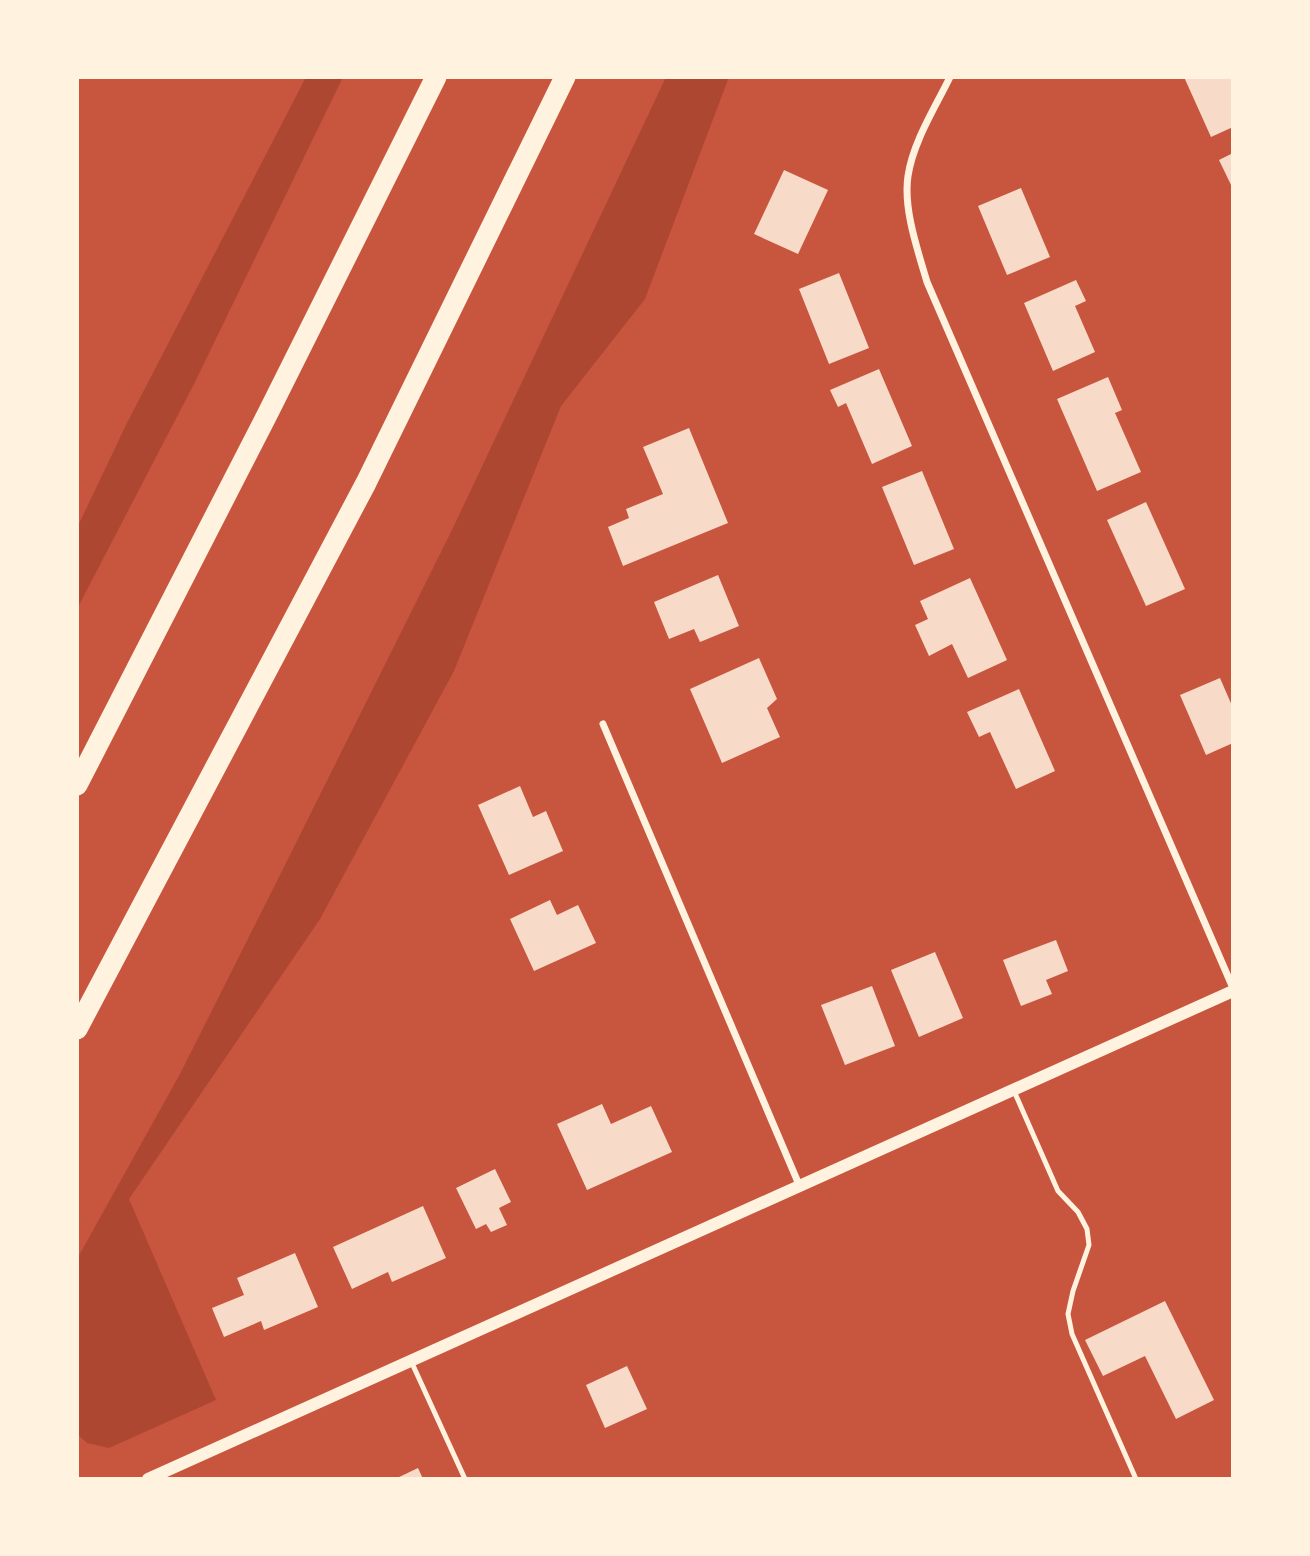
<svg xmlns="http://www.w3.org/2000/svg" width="1310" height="1556" font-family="'IBM Plex Serif',serif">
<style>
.green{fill:#ae4732}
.building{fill:#f7dbc8}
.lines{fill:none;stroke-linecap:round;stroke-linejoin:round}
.service{stroke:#fff3e0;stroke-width:5}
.minor{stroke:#fff3e0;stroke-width:7}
.tertiary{stroke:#fff3e0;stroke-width:12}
.motorway{stroke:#fff3e0;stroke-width:21}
</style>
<rect width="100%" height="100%" fill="#c8553d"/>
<g class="green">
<path d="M306 77H343L194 384 77 609V528L127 423Z"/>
<path d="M666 77H729L645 299 561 406 454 671 320 919 129 1199 216 1400 109 1448 87 1443 77 1434V1259L180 1074 278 879 452 530Z"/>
</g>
<g class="building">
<path d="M1184 77H1233V127L1211 137Z"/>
<path d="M1233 153V189L1219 160Z"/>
<path d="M784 170 828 190 798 254 754 234Z"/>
<path d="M1021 188 1050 257 1007 275 978 206Z"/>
<path d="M839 273 869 348 829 364 799 289Z"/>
<path d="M1076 280 1086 301 1075 306 1095 352 1053 371 1024 303Z"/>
<path d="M879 369 912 446 872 464 846 403 838 407 830 390Z"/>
<path d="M1108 377 1122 410 1115 413 1141 472 1097 491 1057 399Z"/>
<path d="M689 428 728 523 623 566 608 527 629 518 626 509 663 494 643 447Z"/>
<path d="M922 471 954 549 914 565 882 487Z"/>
<path d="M1146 502 1185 589 1146 606 1107 520Z"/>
<path d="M718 575 739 626 700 642 694 629 669 639 654 602Z"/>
<path d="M970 578 1007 660 968 678 952 644 929 656 915 625 928 619 920 601Z"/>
<path d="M759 658 777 699 767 708 780 737 722 763 690 689Z"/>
<path d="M1220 678 1233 708V743L1206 755 1180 695Z"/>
<path d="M1019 689 1055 771 1016 789 990 732 979 737 967 712Z"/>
<path d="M520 786 533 817 546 811 563 851 509 875 478 805Z"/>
<path d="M550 900 557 915 578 905 596 943 534 971 510 919Z"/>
<path d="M1056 940 1068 971 1046 980 1052 994 1021 1006 1003 960Z"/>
<path d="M935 952 963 1018 919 1037 891 970Z"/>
<path d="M872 986 895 1046 845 1065 821 1005Z"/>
<path d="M602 1104 611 1124 651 1106 672 1152 587 1190 557 1124Z"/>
<path d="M495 1169 511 1202 499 1208 507 1225 491 1232 486 1224 476 1229 456 1188Z"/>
<path d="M423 1206 446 1258 392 1282 388 1272 352 1289 333 1247Z"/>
<path d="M295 1253 318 1307 264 1330 261 1321 224 1337 212 1308 244 1295 237 1278Z"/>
<path d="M1165 1301 1214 1400 1176 1419 1145 1356 1103 1376 1085 1340Z"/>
<path d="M627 1366 647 1409 605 1428 586 1385Z"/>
<path d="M418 1468 423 1479H395Z"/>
</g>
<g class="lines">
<g class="service">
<path d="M1014 1091 1058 1191 1078 1212 1087 1229 1089 1245 1073 1291 1068 1314 1072 1334 1136 1479"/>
<path d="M411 1361 465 1479"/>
</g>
<g class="minor">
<path d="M950 77C935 108 913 142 908 176 903 209 918 251 927 282L1233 988"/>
<path d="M603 724 800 1187"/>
</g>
<path class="tertiary" d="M148 1479 1233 991"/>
<g class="motorway">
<path d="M77 785 268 413 436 77"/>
<path d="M77 1029 366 483 565 77"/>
</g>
</g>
<rect width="1310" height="1556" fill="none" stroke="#fff3e0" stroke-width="158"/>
</svg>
